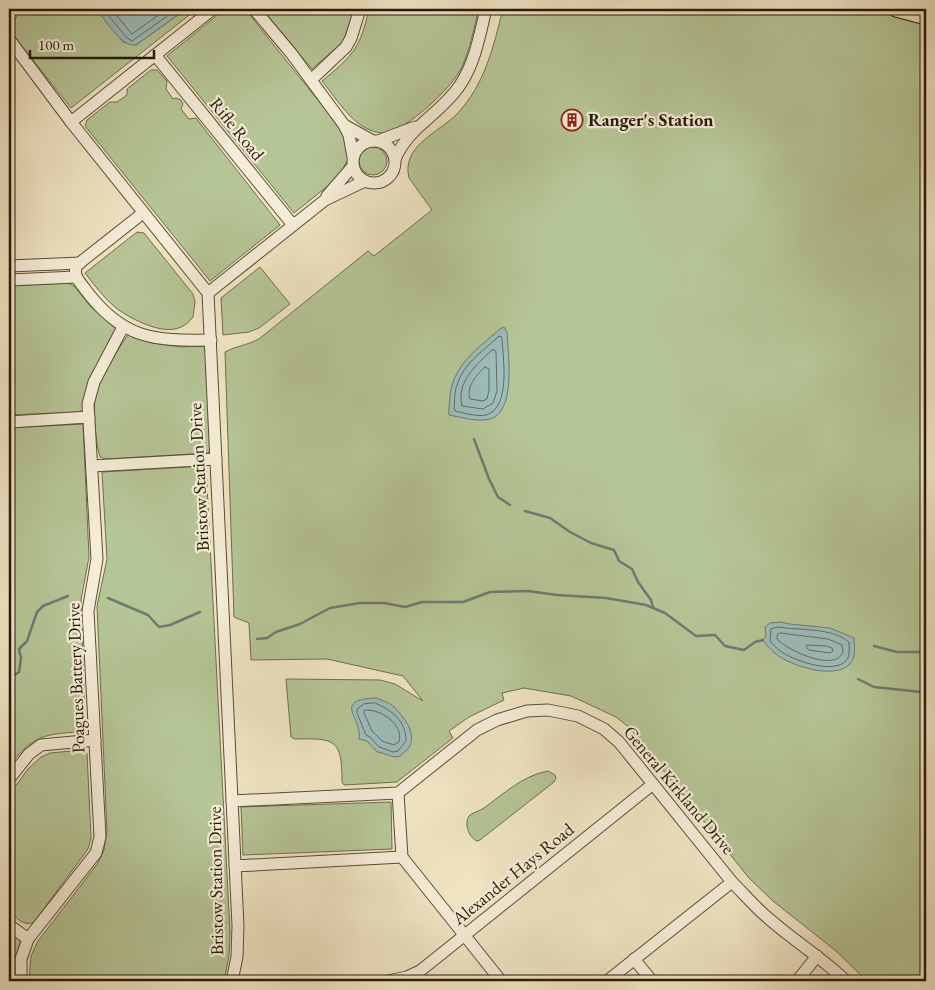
<svg xmlns="http://www.w3.org/2000/svg" width="935" height="990" font-family="'EB Garamond',serif">
<style>
.green{fill:#b6c596;stroke:#6e6f4f}
.water{fill:#9dbdbb;stroke:#6d7b73}
.lines{fill:none;stroke-linecap:round;stroke-linejoin:round}
.shore{stroke:#626b62;stroke-width:1}
.stream{stroke:#6d7b73;stroke-width:2.5}
.minor-casing{stroke:#584c37;stroke-width:13}
.major-casing{stroke:#261908;stroke-width:17}
.minor{stroke:#f5edd8;stroke-width:11}
.major{stroke:#f0e4c3;stroke-width:15}
.labels{text-anchor:middle;stroke-width:4.5;stroke-linejoin:round;paint-order:stroke}
.poi-label{font-size:18px;font-weight:bold;fill:#261908;stroke:#f5edd8;text-anchor:start}
.street-label{font-size:18px;fill:#261908;stroke:#f5edd8}
</style>
<rect width="100%" height="100%" fill="#f0e4c3"/>
<filter id="stains"><feTurbulence type="fractalNoise" baseFrequency=".004" numOctaves="4"/><feColorMatrix values="0 0 0 0 .2 0 0 0 0 .09 0 0 0 0 .02 0 0 0 .5 -.17"/></filter>
<radialGradient id="worn" r=".72"><stop offset=".6" stop-color="#630" stop-opacity="0"/><stop offset="1" stop-color="#630" stop-opacity=".3"/></radialGradient>
<g class="green">
<path d="M21 9H96L123 42 136 45 186 9H197L71 108 9 30Z"/>
<path d="M225 9H245L329 114 346 139 349 157 340 174 329 185 294 213 167 56Z"/>
<path d="M262 9H354L343 42 312 69Z"/>
<path d="M369 9H479C474 28 470 49 462 67 453 87 407 130 385 133 380 133 374 132 370 130 351 123 335 97 322 81 334 71 348 60 356 47 363 35 366 22 369 9Z"/>
<path d="M503 9H860L875 12H891L926 22V981H867L836 951 773 901 749 878 654 759 631 729 616 717 571 696 524 688 502 693 504 700 469 717 449 731 453 738 397 782 344 785 342 782C342 740 336 738 295 739L291 737 286 679 380 680 395 684 423 701 403 676 327 659 251 660 249 623 234 617 225 352C236 346 248 345 259 339L368 251 374 256 432 210 409 178C401 146 438 133 457 114 485 84 493 48 503 9Z"/>
<path d="M151 70H157L167 81 166 89 173 99 176 98 181 100 183 104 181 109 189 119 196 118 199 122 280 225 210 281 85 126 87 120 110 102H117L127 95V89Z"/>
<circle cx="373" cy="161" r="14"/>
<path d="M137 232 144 233 193 294 195 302 193 317C190 321 186 325 181 327 163 336 131 319 116 308 104 298 95 286 85 273Z"/>
<path d="M260 267 290 304 259 328 249 332 223 335 221 298Z"/>
<path d="M68 283 74 286 90 306 115 328 116 332 83 410 79 412 9 415V286Z"/>
<path d="M128 335 152 343 181 347 203 346 206 348 211 449 208 453 106 459 100 457C96 445 92 406 96 394 100 380 118 348 128 335Z"/>
<path d="M83 424 89 557 81 600 85 725 83 730 79 732C43 734 33 736 9 766V428Z"/>
<path d="M206 466 230 932 229 956 224 981H29L31 956 38 941 98 863 104 850 107 831 97 606 107 559 102 472Z"/>
<path d="M82 750 87 753 91 838 88 849 34 922C24 927 17 918 9 912V795L28 769 41 757 50 753Z"/>
<path d="M548 771 555 775 556 778 554 782 480 840 477 841C469 838 463 822 470 815 474 812 480 811 484 808 505 793 522 776 548 771Z"/>
<path d="M391 802 392 849 243 855 241 807Z"/>
<path d="M9 929 20 940 21 946 17 981H9Z"/>
</g>
<g class="water">
<path d="M96 9H186L136 45C122 48 105 19 96 9Z"/>
<path d="M504 327 507 332C508 355 518 419 484 420 473 421 460 417 449 415 448 409 450 403 450 396 453 365 478 348 500 329Z"/>
<path d="M780 622 790 624 830 628 854 638C854 646 856 654 852 661 840 682 790 666 776 654 771 650 766 645 763 640L766 636 765 627 770 623Z"/>
<path d="M376 698C382 701 390 702 394 707 405 718 420 737 406 751 404 752 401 755 400 756 392 759 384 752 377 752L367 741 359 739C363 718 331 700 376 698Z"/>
</g>
<g class="lines">
<g class="shore">
<path d="M103 9 127 38 132 41 177 9"/>
<path d="M111 9 132 34 167 9"/>
<path d="M498 337 501 336 502 339C503 358 511 408 486 415 478 417 464 413 455 411L454 409C455 401 454 392 457 385 463 364 483 351 498 337Z"/>
<path d="M492 350H495L496 352 497 391 493 403 483 409 462 406C456 382 476 365 492 350Z"/>
<path d="M485 367 489 369V390L487 399 483 401 470 399C466 387 476 375 485 367Z"/>
<path d="M779 627C801 631 831 627 849 642 849 647 850 653 848 658 838 677 791 660 779 650 776 648 773 644 770 641L771 629Z"/>
<path d="M780 633 828 639 842 645 843 652C835 673 787 650 777 639V635Z"/>
<path d="M807 645 826 646 832 648 833 651 830 653 809 650 807 648Z"/>
<path d="M375 703C392 710 406 721 406 741L398 751 393 752 379 747 370 737 366 735 357 713V709L364 704Z"/>
<path d="M365 710C381 709 404 724 399 742L394 745 382 741 372 731 364 713Z"/>
</g>
<g class="stream">
<path d="M474 439 489 479 498 497 510 505"/>
<path d="M525 511 550 518 570 532 591 543 614 550 619 561 632 569 638 582 651 600 653 607"/>
<path d="M108 598 148 615 159 627 170 625 200 612"/>
<path d="M257 639 267 638 276 632 300 624 330 608 360 603H384L405 607 422 602H463L490 592 528 591 557 595 606 598 646 605 665 613 696 636 715 635 725 646 744 650 755 642 763 640"/>
<path d="M874 646 897 652H920L926 654"/>
<path d="M9 679 19 672 21 658 19 649 27 641 37 612 43 606 68 596"/>
<path d="M858 679 874 687 921 692 926 691"/>
</g>
<g class="minor-casing">
<g id="minor">
<path d="M254 9 291 53 344 125 349 135 353 157"/>
<path d="M9 39 71 122 208 293 238 926 237 957 232 981"/>
<path d="M155 55 293 225"/>
<path d="M311 80 346 47 351 38 360 9"/>
<path d="M71 122 213 9"/>
<path d="M344 125 373 141"/>
<path d="M378 141 415 127"/>
<circle cx="374" cy="162" r="21"/>
<path d="M395 159C409 126 441 114 460 85 475 63 480 34 486 9"/>
<path d="M327 196 353 166"/>
<path d="M143 213 77 265C72 275 80 282 85 289 122 339 153 341 211 340"/>
<path d="M9 266 80 263"/>
<path d="M9 280 76 277"/>
<path d="M208 293 325 200 365 181"/>
<path d="M9 422 89 417"/>
<path d="M92 466 216 459"/>
<path d="M9 779 29 754 41 745 95 740"/>
<path d="M398 793 402 857 501 981"/>
<path d="M232 801 398 793 477 730 497 720 527 711 548 710 578 716 604 729 619 742 732 882C744 894 755 907 768 918 793 940 822 958 846 981"/>
<path d="M235 866 402 857"/>
<path d="M9 925 28 939"/>
<path d="M634 959 652 981"/>
<path d="M21 981V959L28 939 92 858 96 853 100 837 88 611 97 559 88 404 94 382 123 327"/>
<path d="M388 981 407 977 420 971 653 784"/>
<path d="M607 981 732 882"/>
<path d="M797 981 817 956"/>
</g>
</g>
<g class="major-casing">
<path id="major" d="M896 9 926 17"/>
</g>
<use href="#minor" class="minor"/>
<use href="#major" class="major"/>
</g>
<defs>
<g id="building-ring" transform="scale(1.125)"><circle r="9.5" fill="#f5edd8" stroke="#8f2418" stroke-width="1.5"/><path d="M-4-6H4V6H1V3H-1V6H-4ZM-2.5-4.3h1.7v1.8h-1.7ZM.8-4.3h1.7v1.8H.8ZM-2.5-1h1.7V.8h-1.7ZM.8-1h1.7V.8H.8Z" fill="#8f2418"/></g>
</defs>
<g fill-rule="evenodd">
<use href="#building-ring" x="572" y="120"/>
</g>
<g class="labels">
<g class="poi-label">
<text x="588" y="126">Ranger's Station</text>
</g>
<g class="street-label">
<text transform="translate(237 129) rotate(51)" y="6">Rifle Road</text>
<text transform="translate(199 477) rotate(-93)" y="6">Bristow Station Drive</text>
<text transform="translate(76 678) rotate(-92)" y="6">Poagues Battery Drive</text>
<text transform="translate(679 790) rotate(50)" y="6">General Kirkland Drive</text>
<text transform="translate(513 874) rotate(-39)" y="6">Alexander Hays Road</text>
<text transform="translate(216 881) rotate(-91)" y="6">Bristow Station Drive</text>
</g>
</g>
<rect width="935" height="990" fill="none" stroke="#f0e4c3" stroke-width="30"/>
<rect x="10" y="10" width="915" height="970" fill="none" stroke="#261908" stroke-width="2.5"/>
<rect x="15" y="15" width="905" height="960" fill="none" stroke="#261908"/>
<path d="M30 50v8h124v-8" fill="none" stroke="#261908" stroke-width="2.5"/>
<text x="38" y="50" font-size="15" fill="#261908" stroke="#f5edd8" stroke-width="4" paint-order="stroke">100 m</text>
<rect width="100%" height="100%" filter="url(#stains)"/>
<rect width="100%" height="100%" fill="url(#worn)"/>
</svg>
